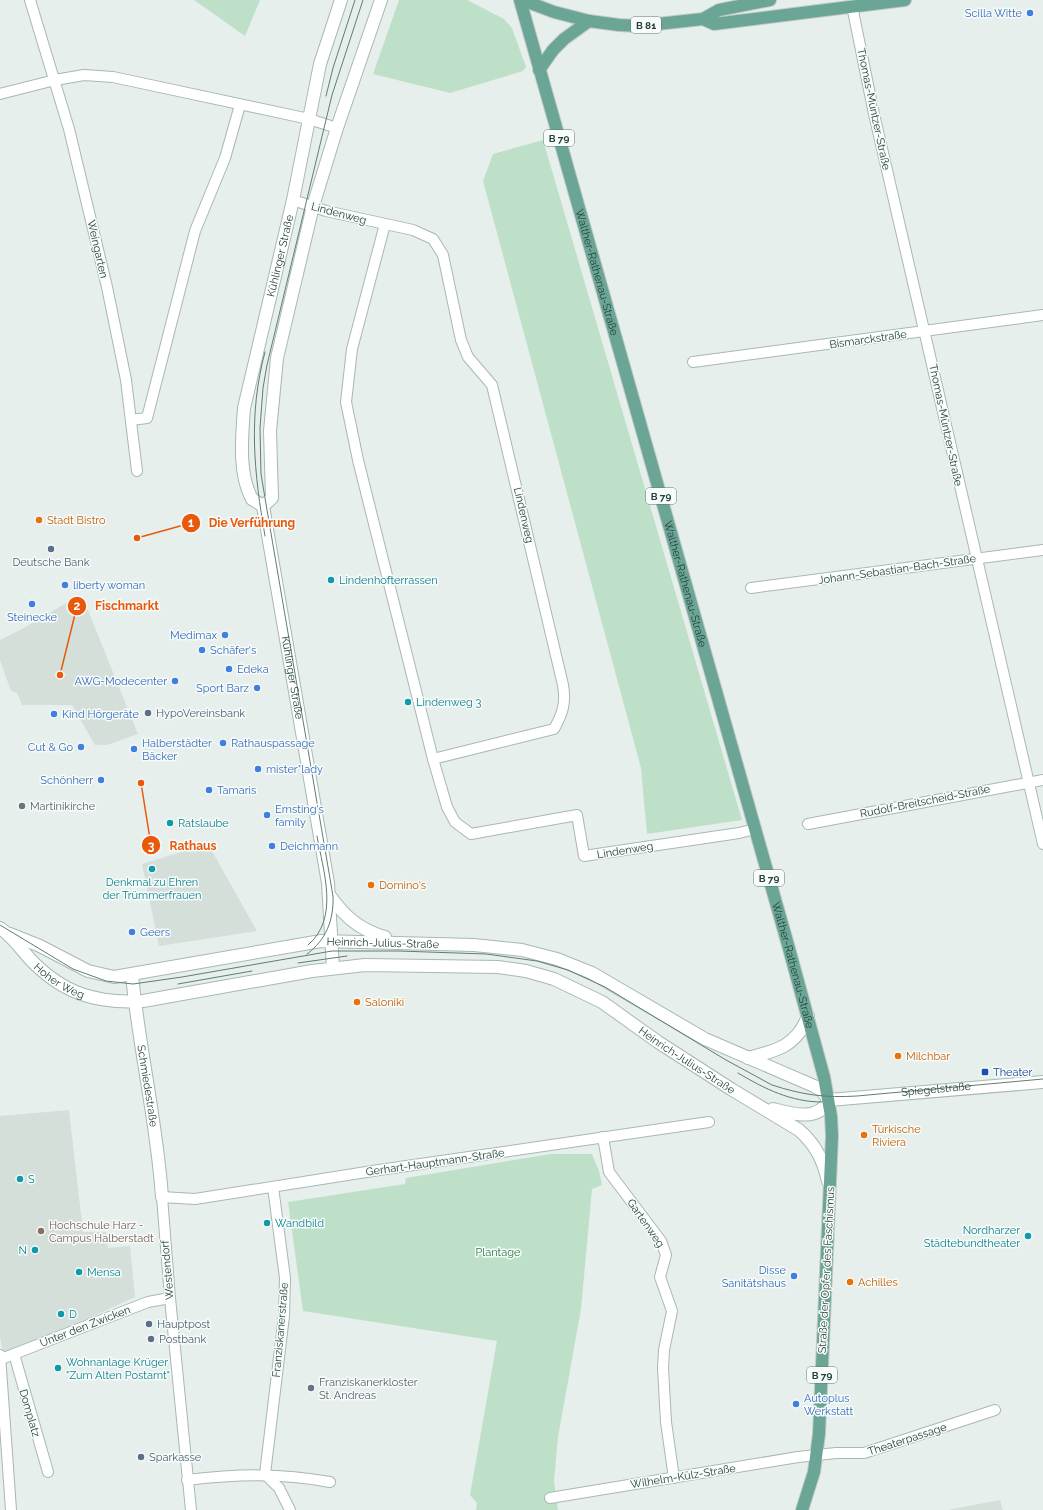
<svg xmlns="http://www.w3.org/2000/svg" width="1043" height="1510" font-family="Raleway,sans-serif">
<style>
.built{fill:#d4dfda}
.green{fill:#bfe0c8}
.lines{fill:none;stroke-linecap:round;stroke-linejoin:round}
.minor-casing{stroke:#a8b8b2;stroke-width:12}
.tertiary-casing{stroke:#a8b8b2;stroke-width:14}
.primary-casing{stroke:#c2cac8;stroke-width:14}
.minor{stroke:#fff;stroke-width:10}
.tertiary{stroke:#fff;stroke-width:12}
.primary{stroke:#6aa596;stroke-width:12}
.tram{stroke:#5f7d75;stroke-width:1}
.shop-dot{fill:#3f7fe0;stroke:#f7fbf9;stroke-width:1.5}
.food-dot{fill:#e8710a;stroke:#f7fbf9;stroke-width:1.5}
.service-dot{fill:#5c6f8a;stroke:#f7fbf9;stroke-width:1.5}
.culture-dot{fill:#0f9aa8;stroke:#f7fbf9;stroke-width:1.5}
.worship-dot{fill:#6b7280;stroke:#f7fbf9;stroke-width:1.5}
.transit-dot{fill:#1a4fb4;stroke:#f7fbf9;stroke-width:1.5}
.education-dot{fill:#8d6e63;stroke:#f7fbf9;stroke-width:1.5}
.labels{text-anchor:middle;stroke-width:3;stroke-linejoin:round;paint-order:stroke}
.shield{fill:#f7fbf9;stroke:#637a73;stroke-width:1}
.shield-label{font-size:10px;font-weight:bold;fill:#24423a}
.shop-label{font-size:11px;fill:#366cbe;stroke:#f7fbf9;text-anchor:start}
.street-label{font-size:11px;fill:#24423a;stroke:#f7fbf9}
.food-label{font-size:11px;fill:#c56008;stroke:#f7fbf9;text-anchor:start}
.service-label{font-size:11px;fill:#4e5e75;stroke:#f7fbf9;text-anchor:start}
.culture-label{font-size:11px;fill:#0d838f;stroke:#f7fbf9;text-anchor:start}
.worship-label{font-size:11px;fill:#5b616d;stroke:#f7fbf9;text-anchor:start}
.transit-label{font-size:11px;fill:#164399;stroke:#f7fbf9;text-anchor:start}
.education-label{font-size:11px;fill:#785e54;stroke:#f7fbf9;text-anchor:start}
.park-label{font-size:11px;fill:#2d7a4b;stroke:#f7fbf9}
.leader{fill:none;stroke:#e8590c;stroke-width:1.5}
.callout-dot{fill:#e8590c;stroke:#f7fbf9;stroke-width:1.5}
.mark-label{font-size:12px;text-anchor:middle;font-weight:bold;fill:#fff}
.callout-label{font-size:12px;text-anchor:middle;font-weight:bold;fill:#e8590c;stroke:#f7fbf9;stroke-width:3;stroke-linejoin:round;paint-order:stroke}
</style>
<rect width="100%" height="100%" fill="#e6efeb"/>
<g class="built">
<path d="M80 595 85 603 138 734 107 745H95L72 705H22L17 693 11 691 0 660V640L22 629Z"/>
<path d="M208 844 257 931 159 946 142 864Z"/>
<path d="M69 1110 83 1232H106L108 1248 130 1246 135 1297 85 1320 3 1352 0 1338V1116Z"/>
<path d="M1000 1500 1003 1510H947Z"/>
</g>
<g class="green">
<path d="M194 0H260L245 36Z"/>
<path d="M399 0H467L504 19 512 28 526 67 523 71 450 93 373 74Z"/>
<path d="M543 140 742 820 647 834 641 768 483 181 493 154Z"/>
<path d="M551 1154H592L599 1171 602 1185 592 1189 581 1309 558 1437 554 1481 558 1510H476L477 1503 470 1495 497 1341 303 1311 288 1202 405 1184 406 1178Z"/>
</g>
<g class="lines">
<g class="minor-casing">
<g id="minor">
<path d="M30 0 69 129 107 287 126 380 137 471"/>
<path d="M852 6 874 114 1043 844"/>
<path d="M0 94 55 80 84 75 113 77 309 119 337 128"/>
<path d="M293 200 326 211 413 230 433 239 443 255 461 340 468 357 492 385 563 685C566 703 563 713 554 729L433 759"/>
<path d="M385 224 352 349 346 402 358 460 433 759 447 807 455 822 471 834 577 815 584 856 739 833 755 829"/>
<path d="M693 362 1043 315"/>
<path d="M131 420 147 418 195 231 225 158 240 105"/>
<path d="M751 588 1043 550"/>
<path d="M808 824 1043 780"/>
<path d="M603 1137 609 1172 661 1241 666 1255 660 1277 672 1311 664 1350 663 1368 666 1422 674 1478"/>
<path d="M14 1354 48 1472"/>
<path d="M0 1355 11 1510"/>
<path d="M1 1359 148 1302 170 1298"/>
<path d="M265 1474 284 1316 285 1278 273 1187"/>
<path d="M265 1474 279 1488 290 1510"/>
<path d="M187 1480C237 1474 280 1473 330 1482"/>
<path d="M550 1498 798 1457 836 1453H864L995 1410"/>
<path d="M191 1510 170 1298 162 1197 195 1199 379 1170 709 1122"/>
</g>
</g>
<g class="tertiary-casing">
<g id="tertiary">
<path id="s1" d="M263 506 252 499C238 474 242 436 244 408L293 200 320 64 341 0"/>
<path d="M263 506 272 498 270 431 277 358 313 206 337 128 381 0"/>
<path id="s2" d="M263 506 328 883 333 968"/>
<path d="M330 896C345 917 360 930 385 937"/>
<path id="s3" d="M0 928C12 936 20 948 30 959 62 993 96 1004 143 1001L312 971 365 965 498 967 526 971 554 979 602 1002 658 1042 731 1089 799 1130C816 1145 823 1160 828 1181"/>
<path id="s4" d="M10 934 40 946 88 971 114 977 321 941 474 945 522 950 557 959 592 973 705 1039 814 1086 821 1090 829 1100"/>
<path id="s5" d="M132 975C139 1049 157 1122 162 1197"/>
<path d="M748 1058C776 1051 797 1046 808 1016"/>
<path d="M829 1100 1043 1082"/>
<path d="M773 1109C792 1114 818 1122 829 1100"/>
</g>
</g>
<g class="primary-casing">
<g id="primary">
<path id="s6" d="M520 0 788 945 824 1077 831 1116 832 1136 819 1434 814 1472 802 1510"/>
<path d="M522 0 554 12 589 21 619 25 639 26 703 19 719 10 770 0"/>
<path d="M703 19 714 24 905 0"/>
<path d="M539 70 553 50 564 39 589 21"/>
</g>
</g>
<use href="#minor" class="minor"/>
<use href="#tertiary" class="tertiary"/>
<use href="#primary" class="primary"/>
<g class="tram">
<path d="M326 96 333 68 355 0"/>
<path d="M265 352C248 415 254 473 265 536"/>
<path id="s7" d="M0 925 73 969 106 981 133 984 182 977 332 951H399L486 954 537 961 568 970 605 987 726 1060 772 1085C803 1095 825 1098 857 1096L1043 1079"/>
<path d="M308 945C340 918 323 871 317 836"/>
<path d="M307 954C326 940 334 920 333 896L266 504 261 474 260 428 263 388 267 365 332 95 363 0"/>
<path d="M298 963 347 956"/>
<path d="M178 984 252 971"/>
<path d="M738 1073C765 1089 791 1102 822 1102"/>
</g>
</g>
<g class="shop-dot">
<circle cx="1030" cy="13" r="4"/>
<circle cx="65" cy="585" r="4"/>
<circle cx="32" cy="604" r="4"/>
<circle cx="225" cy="635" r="4"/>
<circle cx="202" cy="650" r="4"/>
<circle cx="229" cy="669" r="4"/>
<circle cx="175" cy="681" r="4"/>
<circle cx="257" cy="688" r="4"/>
<circle cx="54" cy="714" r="4"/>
<circle cx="223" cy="743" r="4"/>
<circle cx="81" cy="747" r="4"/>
<circle cx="134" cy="749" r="4"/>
<circle cx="258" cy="769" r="4"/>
<circle cx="101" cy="780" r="4"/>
<circle cx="209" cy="790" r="4"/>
<circle cx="267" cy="815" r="4"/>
<circle cx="272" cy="846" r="4"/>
<circle cx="132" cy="932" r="4"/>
<circle cx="794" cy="1276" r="4"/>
<circle cx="796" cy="1404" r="4"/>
</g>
<g class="food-dot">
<circle cx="39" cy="520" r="4"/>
<circle cx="371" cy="885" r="4"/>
<circle cx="357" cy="1002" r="4"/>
<circle cx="898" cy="1056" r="4"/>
<circle cx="864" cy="1135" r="4"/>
<circle cx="850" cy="1282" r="4"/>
</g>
<g class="service-dot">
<circle cx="51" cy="549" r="4"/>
<circle cx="148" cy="713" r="4"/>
<circle cx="149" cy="1324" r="4"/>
<circle cx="151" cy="1339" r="4"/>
<circle cx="141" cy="1457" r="4"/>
</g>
<g class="culture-dot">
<circle cx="331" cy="580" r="4"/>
<circle cx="408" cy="702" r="4"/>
<circle cx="170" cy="823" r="4"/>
<circle cx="152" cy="869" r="4"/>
<circle cx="20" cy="1179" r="4"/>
<circle cx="267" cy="1223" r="4"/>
<circle cx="1028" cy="1236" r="4"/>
<circle cx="35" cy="1250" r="4"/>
<circle cx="79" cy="1272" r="4"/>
<circle cx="61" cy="1314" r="4"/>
<circle cx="58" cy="1368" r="4"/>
</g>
<g class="worship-dot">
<circle cx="22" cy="806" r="4"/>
<circle cx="311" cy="1388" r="4"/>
</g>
<rect class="transit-dot" x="981" y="1068" width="8" height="8" rx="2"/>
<circle class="education-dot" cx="41" cy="1231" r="4"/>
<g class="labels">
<g class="shield">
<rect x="631" y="17" width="30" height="16" rx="3"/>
<rect x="544" y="130" width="30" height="16" rx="3"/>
<rect x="646" y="488" width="30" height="16" rx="3"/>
<rect x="754" y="870" width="30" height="16" rx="3"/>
<rect x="807" y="1367" width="30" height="16" rx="3"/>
</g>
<g class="shield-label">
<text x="646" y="29">B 81</text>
<text x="559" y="142">B 79</text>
<text x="661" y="500">B 79</text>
<text x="769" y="882">B 79</text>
<text x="822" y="1379">B 79</text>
</g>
<g class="shop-label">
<text x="1022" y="17" text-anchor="end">Scilla Witte</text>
<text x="73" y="589">liberty woman</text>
<text x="32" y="621" text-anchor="middle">Steinecke</text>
<text x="217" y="639" text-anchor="end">Medimax</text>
<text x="210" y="654">Schäfer's</text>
<text x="237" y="673">Edeka</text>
<text x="167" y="685" text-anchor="end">AWG-Modecenter</text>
<text x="249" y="692" text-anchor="end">Sport Barz</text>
<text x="62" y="718">Kind Hörgeräte</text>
<text x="142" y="747">Halberstädter<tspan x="142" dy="13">Bäcker</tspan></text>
<text x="231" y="747">Rathauspassage</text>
<text x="73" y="751" text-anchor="end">Cut &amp; Go</text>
<text x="266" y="773">mister*lady</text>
<text x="93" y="784" text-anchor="end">Schönherr</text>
<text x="217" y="794">Tamaris</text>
<text x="275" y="813">Ernsting's<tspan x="275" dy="13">family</tspan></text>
<text x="280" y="850">Deichmann</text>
<text x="140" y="936">Geers</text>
<text x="786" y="1274" text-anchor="end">Disse<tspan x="786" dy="13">Sanitätshaus</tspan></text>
<text x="804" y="1402">Autoplus<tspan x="804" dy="13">Werkstatt</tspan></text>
</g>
<g class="street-label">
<text transform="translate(874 109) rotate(78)" y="4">Thomas-Müntzer-Straße</text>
<text transform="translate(339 213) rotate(15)" y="4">Lindenweg</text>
<text transform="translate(98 249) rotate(77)" y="4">Weingarten</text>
<text dy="4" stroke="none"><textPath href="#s1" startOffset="262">Kühlinger Straße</textPath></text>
<text dy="4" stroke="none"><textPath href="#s6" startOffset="283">Walther-Rathenau-Straße</textPath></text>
<text transform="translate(868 339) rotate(-8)" y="4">Bismarckstraße</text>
<text transform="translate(946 425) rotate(78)" y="4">Thomas-Müntzer-Straße</text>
<text transform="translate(524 515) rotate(77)" y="4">Lindenweg</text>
<text transform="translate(897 569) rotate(-8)" y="4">Johann-Sebastian-Bach-Straße</text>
<text dy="4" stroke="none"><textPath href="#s6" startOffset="607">Walther-Rathenau-Straße</textPath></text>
<text dy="4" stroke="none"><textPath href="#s2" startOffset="174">Kühlinger Straße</textPath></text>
<text transform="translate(925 801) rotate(-11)" y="4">Rudolf-Breitscheid-Straße</text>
<text transform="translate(625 850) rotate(-9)" y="4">Lindenweg</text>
<text dy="4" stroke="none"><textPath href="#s4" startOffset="385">Heinrich-Julius-Straße</textPath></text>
<text dy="4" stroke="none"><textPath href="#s6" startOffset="1003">Walther-Rathenau-Straße</textPath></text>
<text dy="4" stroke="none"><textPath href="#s3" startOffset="80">Hoher Weg</textPath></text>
<text dy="4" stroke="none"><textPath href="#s3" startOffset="740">Heinrich-Julius-Straße</textPath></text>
<text dy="4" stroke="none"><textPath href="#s5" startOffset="112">Schmiedestraße</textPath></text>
<text dy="4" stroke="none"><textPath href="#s7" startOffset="987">Spiegelstraße</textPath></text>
<text transform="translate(435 1162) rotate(-8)" y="4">Gerhart-Hauptmann-Straße</text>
<text transform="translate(646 1223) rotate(55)" y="4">Gartenweg</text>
<text transform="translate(167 1270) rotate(-95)" y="4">Westendorf</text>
<text transform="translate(826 1270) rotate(-87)" y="4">Straße der Opfer des Faschismus</text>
<text transform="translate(85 1326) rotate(-21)" y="4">Unter den Zwicken</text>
<text transform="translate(280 1330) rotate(-85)" y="4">Franziskanerstraße</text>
<text transform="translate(30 1413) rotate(74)" y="4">Domplatz</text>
<text transform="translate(907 1439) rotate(-18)" y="4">Theaterpassage</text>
<text transform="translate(683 1476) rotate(-9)" y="4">Wilhelm-Külz-Straße</text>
</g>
<g class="food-label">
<text x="47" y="524">Stadt Bistro</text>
<text x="379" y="889">Domino's</text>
<text x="365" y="1006">Saloniki</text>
<text x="906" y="1060">Milchbar</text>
<text x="872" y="1133">Türkische<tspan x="872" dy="13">Riviera</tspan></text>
<text x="858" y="1286">Achilles</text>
</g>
<g class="service-label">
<text x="51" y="566" text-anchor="middle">Deutsche Bank</text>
<text x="156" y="717">HypoVereinsbank</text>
<text x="157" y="1328">Hauptpost</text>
<text x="159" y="1343">Postbank</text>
<text x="149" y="1461">Sparkasse</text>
</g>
<g class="culture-label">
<text x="339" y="584">Lindenhofterrassen</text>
<text x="416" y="706">Lindenweg 3</text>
<text x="178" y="827">Ratslaube</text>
<text x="152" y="886" text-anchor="middle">Denkmal zu Ehren<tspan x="152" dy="13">der Trümmerfrauen</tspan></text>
<text x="28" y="1183">S</text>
<text x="275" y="1227">Wandbild</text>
<text x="1020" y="1234" text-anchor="end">Nordharzer<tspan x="1020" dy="13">Städtebundtheater</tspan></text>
<text x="27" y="1254" text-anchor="end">N</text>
<text x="87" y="1276">Mensa</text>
<text x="69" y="1318">D</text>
<text x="66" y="1366">Wohnanlage Krüger<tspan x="66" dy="13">"Zum Alten Postamt"</tspan></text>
</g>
<g class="worship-label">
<text x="30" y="810">Martinikirche</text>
<text x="319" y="1386">Franziskanerkloster<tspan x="319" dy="13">St. Andreas</tspan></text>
</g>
<g class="transit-label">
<text x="993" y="1076">Theater</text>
</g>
<g class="education-label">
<text x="49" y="1229">Hochschule Harz -<tspan x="49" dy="13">Campus Halberstadt</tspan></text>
</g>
<g class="park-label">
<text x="498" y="1256">Plantage</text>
</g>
</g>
<path class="leader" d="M137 538L191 523M60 675L77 606M141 783L151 845"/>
<g class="callout-dot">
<circle cx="137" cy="538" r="4"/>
<circle cx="60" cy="675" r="4"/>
<circle cx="141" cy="783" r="4"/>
<circle cx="191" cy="523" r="10"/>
<circle cx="77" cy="606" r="10"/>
<circle cx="151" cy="845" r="10"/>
</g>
<g class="mark-label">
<text x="191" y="527">1</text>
<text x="77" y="610">2</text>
<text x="151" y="850">3</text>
</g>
<g class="callout-label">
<text x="252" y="527">Die Verführung</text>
<text x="127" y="610">Fischmarkt</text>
<text x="193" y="850">Rathaus</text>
</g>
</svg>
